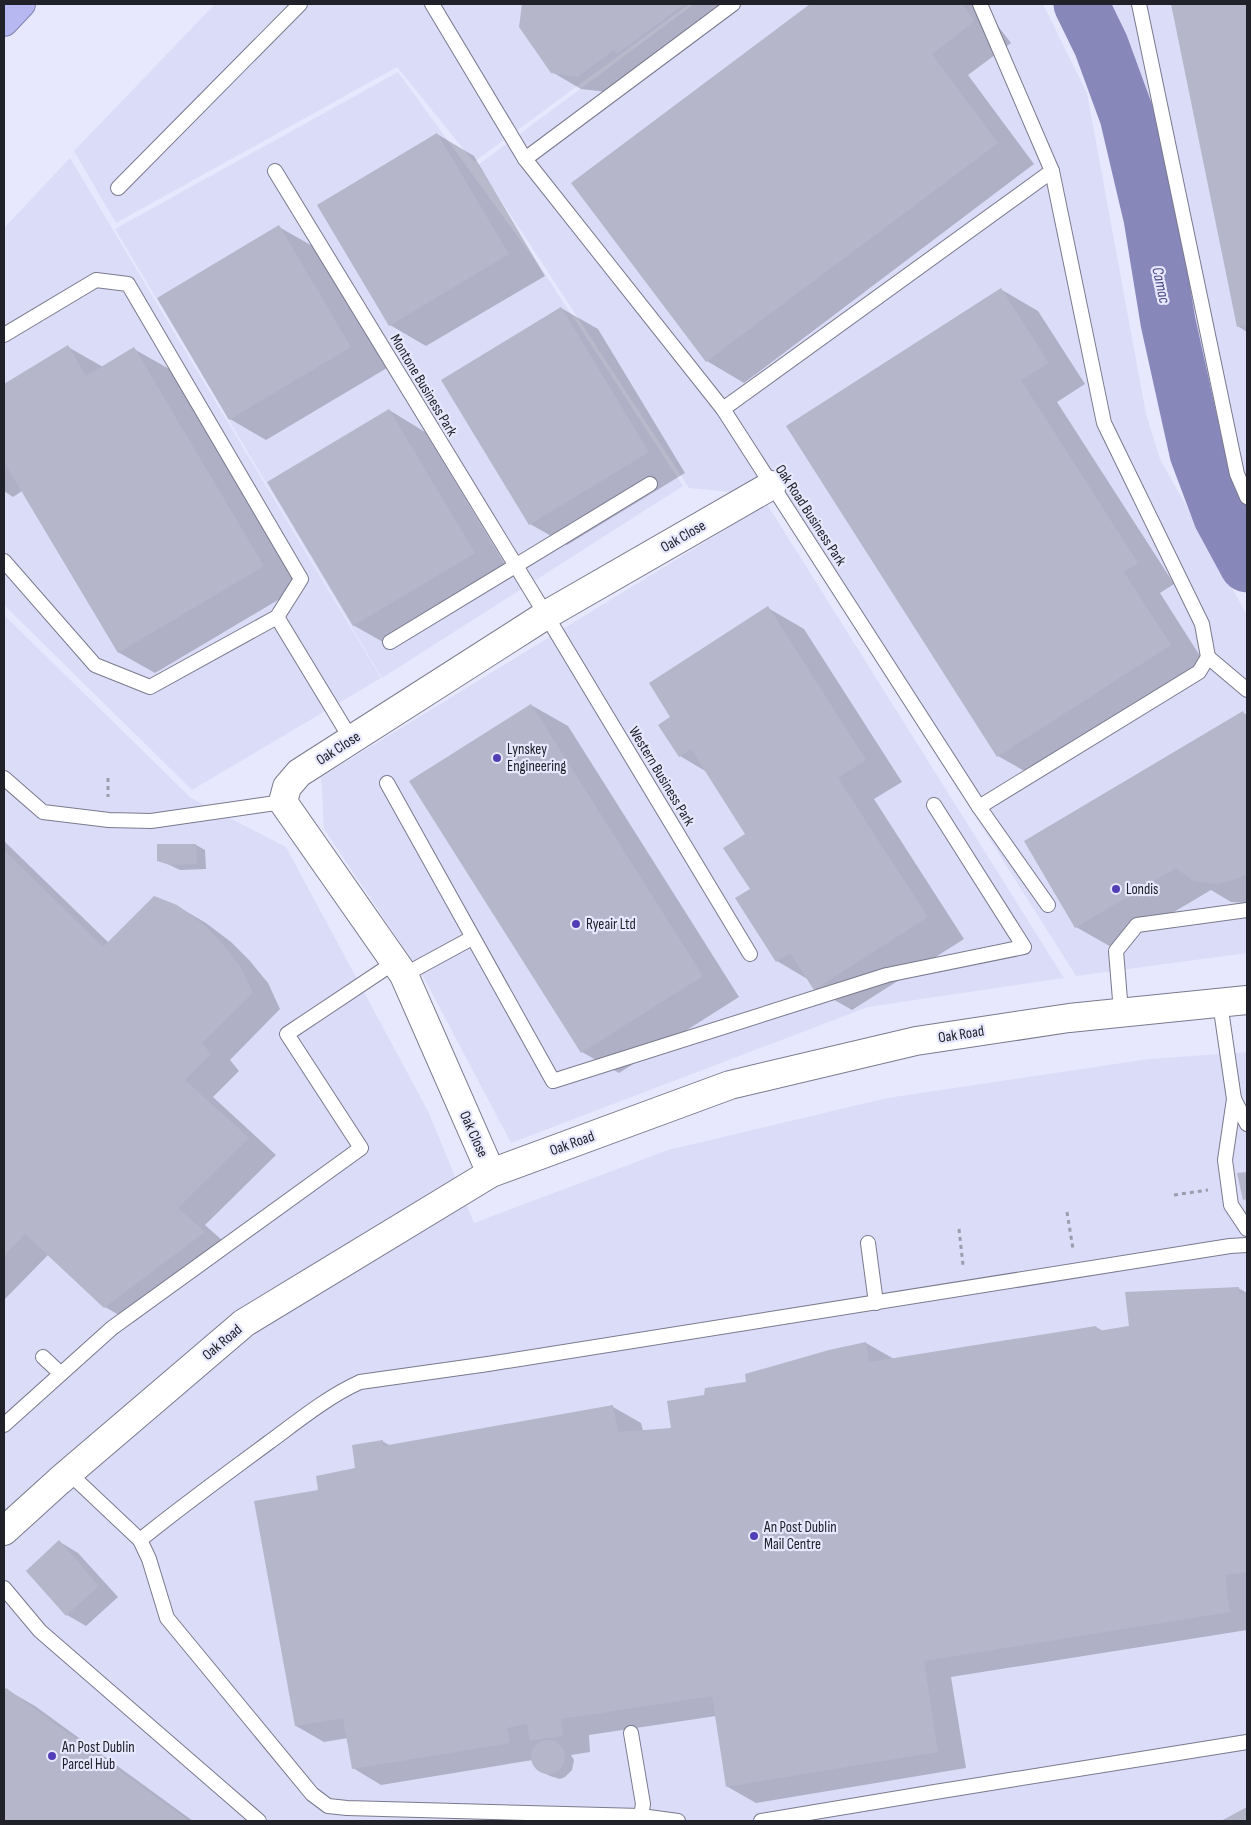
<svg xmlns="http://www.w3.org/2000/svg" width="1251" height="1825" font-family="'Sofia Sans Condensed',sans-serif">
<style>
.built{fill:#dbdcf8}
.shadow{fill:#0003}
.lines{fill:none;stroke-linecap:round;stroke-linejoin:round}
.river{stroke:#8787ba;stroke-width:55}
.building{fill:#b5b6ca}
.service-casing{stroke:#7a7a8d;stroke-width:16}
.minor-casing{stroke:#7a7a8d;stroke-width:30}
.motorway-casing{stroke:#8283ab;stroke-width:30}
.path{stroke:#9c9cad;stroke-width:3;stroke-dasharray:4 4;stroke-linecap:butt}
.service{stroke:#fff;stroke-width:14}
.minor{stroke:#fff;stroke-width:28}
.motorway{stroke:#b7b8f1;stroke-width:28}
.poi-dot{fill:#523fb6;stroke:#e7e8fe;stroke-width:2}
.labels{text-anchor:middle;stroke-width:4.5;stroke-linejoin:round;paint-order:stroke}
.street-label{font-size:15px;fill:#212129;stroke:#e7e8fe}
.poi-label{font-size:15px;fill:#212129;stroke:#e7e8fe;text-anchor:start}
.water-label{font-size:16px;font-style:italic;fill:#4b4788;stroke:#e7e8fe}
</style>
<rect width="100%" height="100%" fill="#e7e8fe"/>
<g class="built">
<path d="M215 4H689L474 162 397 67 116 223 74 151Z"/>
<path d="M694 4H1043L1087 93 1146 414 1160 459 1247 615V953L1076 976 773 496 689 488 478 165Z"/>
<path d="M1094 4H1247V537L1233 513 1121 56Z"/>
<path d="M398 72 545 274 683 486 382 678 115 229Z"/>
<path d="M70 158 381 678 192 790 4 605V228Z"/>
<path d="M767 504 1064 978 868 1007 511 1143 424 978 324 829 321 777Z"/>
<path d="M4 615 191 798 286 847 429 1113 474 1223 668 1150 887 1098 1149 1059 1247 1052V1821H4Z"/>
</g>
<g class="shadow">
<path d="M523 4H734L607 92 581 89 552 72 520 27Z"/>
<path d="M812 4H981L1011 43 968 75 1034 164 744 383 707 361 573 183Z"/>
<path d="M1177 4H1247V332L1239 327 1173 5Z"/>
<path d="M437 134 474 156 545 276 426 346 390 325Z"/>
<path d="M279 227 316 248 387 368 266 440 230 419Z"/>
<path d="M1002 290 1038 311 1085 384 1057 402 1174 584 1160 593 1207 667 1035 777 998 756Z"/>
<path d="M561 308 598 329 685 473 567 545 530 524Z"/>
<path d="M68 347 103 367 134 349 171 370 300 587 155 673 118 652 22 491 13 497 4 491V385Z"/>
<path d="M389 410 425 432 511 574 390 646 353 625Z"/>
<path d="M768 608 804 629 902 782 874 799 964 939 852 1010 815 989 809 980 777 961 751 890 747 834 707 772 680 756 672 717Z"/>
<path d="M531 705 568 726 739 997 619 1073 582 1052Z"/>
<path d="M1243 713 1247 715V903L1231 902 1211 890 1113 948 1076 927Z"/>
<path d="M4 841 109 943 177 906 206 923 231 942 250 961 268 983 280 1009 230 1060 239 1071 213 1097 276 1155 205 1225 232 1249 133 1323 105 1307 49 1254 4 1300Z"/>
<path d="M196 845 205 850 206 869 180 870 159 860Z"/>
<path d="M1238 1288 1247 1293V1630L951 1677 966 1768 756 1803 728 1787 716 1716 589 1735 590 1752 571 1755 574 1760 572 1770 565 1777 560 1779 550 1776 540 1771 533 1760 381 1785 353 1768 348 1738 324 1742 296 1726 319 1491 356 1469 382 1441 391 1446 613 1407 641 1423 643 1431 673 1429 705 1396 866 1343 894 1359 1096 1327 1103 1331 1131 1327Z"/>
<path d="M60 1542 78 1553 118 1597 86 1626 67 1615Z"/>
<path d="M7 1690 35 1706 193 1821H4V1694Z"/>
</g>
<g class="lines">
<path class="river" d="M1081 4 1101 45 1127 116 1151 218 1168 322 1197 453 1221 517 1247 565"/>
</g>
<g class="building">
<path d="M522 4H685L617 54 614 50 578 77 551 73 519 27Z"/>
<path d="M810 4H962L975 21 932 54 998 143 706 362 571 183Z"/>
<path d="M1171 4H1247V325L1237 327Z"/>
<path d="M437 133 509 254 389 326 317 205Z"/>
<path d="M279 225 351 347 229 420 157 298Z"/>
<path d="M1001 288 1049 363 1021 380 1138 563 1124 572 1171 645 997 757 786 426Z"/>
<path d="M561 307 649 452 529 525 441 380Z"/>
<path d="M68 345 86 376 134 347 264 566 118 653 4 462V384Z"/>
<path d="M389 409 475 553 353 626 267 482Z"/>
<path d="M768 606 866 760 838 778 928 917 814 990 790 953 776 962 735 898 750 889 723 848 745 834 691 749 679 757 658 725 670 717 649 683Z"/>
<path d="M531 704 703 976 581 1053 409 781Z"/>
<path d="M1243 711 1247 719V874L1234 880 1216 884 1193 881 1176 868 1075 928 1024 841Z"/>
<path d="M157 844H196L197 864 170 865 157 861Z"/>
<path d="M4 850 103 947 154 896 177 905 203 924 222 943 240 966 253 993 202 1043 211 1054 185 1080 249 1138 178 1208 205 1232 104 1308 25 1234 4 1256Z"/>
<path d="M1247 1172V1199L1243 1200 1237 1173Z"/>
<path d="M1239 1287V1294L1245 1293 1247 1304V1572L1225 1575 1230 1612 924 1661 938 1752 726 1787 712 1696 561 1719 563 1736 530 1741 527 1724 507 1728 510 1743 352 1769 343 1718 295 1726 254 1501 318 1490 316 1476 355 1468 352 1445 383 1440V1446L613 1405 618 1432 671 1428 667 1401 704 1395 705 1388 746 1382 745 1374 829 1350 866 1342 869 1362 1096 1326 1098 1331 1129 1326 1125 1292Z"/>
<path d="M59 1540 99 1586 66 1616 26 1571Z"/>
<path d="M6 1688 189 1821H4V1691Z"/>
<circle cx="548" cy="1757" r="17"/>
<path d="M1247 1807V1821H1221Z"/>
</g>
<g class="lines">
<g class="service-casing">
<g id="service">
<path d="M432 4 525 159 723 409 979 807 1048 905"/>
<path d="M1139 4 1237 474 1247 497"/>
<path d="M525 159 733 4"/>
<path d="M275 171 546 615 750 954"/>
<path d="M118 188 300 4"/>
<path d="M4 335 96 280 128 284 301 579 277 617 150 687 95 665 4 561"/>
<path d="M723 409 1052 171"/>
<path d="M277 617 351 739"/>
<path d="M390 642 650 484"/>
<path d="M1208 657 1247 690"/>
<path d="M4 778 43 812 109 820 151 821 283 802"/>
<path d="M387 783 553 1081 887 975 1024 947 934 805"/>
<path d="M979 807 1199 672 1208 657 1202 624 1104 423 1052 171 980 4"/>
<path d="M404 975 472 938"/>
<path d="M1220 1003 1234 1099 1225 1160 1231 1205 1247 1229"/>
<path d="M1121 1012 1116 951 1137 925 1247 910"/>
<path d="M1234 1099 1247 1124"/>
<path d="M868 1243 876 1303"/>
<path d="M43 1357 61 1374"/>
<path d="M4 1425 112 1328 361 1148 287 1034 395 962"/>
<path d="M69 1473 140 1540 149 1559 167 1618 312 1794 328 1806 347 1808 641 1816 678 1821"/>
<path d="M140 1540C182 1506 225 1475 268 1443 298 1421 327 1397 360 1382L488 1364 1230 1246 1247 1245"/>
<path d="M4 1588 40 1631 259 1821"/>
<path d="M631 1733 643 1804 641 1816"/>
<path d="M761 1821 935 1792 1247 1742"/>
</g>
</g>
<g class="minor-casing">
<g id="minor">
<path d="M491 1173 404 975 283 802 287 787 299 773 546 615 772 485"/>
<path d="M4 1531 59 1481 244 1323 491 1173 730 1085 916 1041 1069 1018 1247 1000"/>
</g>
</g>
<g class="motorway-casing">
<path id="motorway" d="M4 22 21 4"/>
</g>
<g class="path">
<path d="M108 778V797"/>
<path d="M1174 1195 1208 1190"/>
<path d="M1067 1212 1073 1249"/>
<path d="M959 1229 963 1265"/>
</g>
<use href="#service" class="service"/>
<use href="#minor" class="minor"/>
<use href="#motorway" class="motorway"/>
</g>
<g class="poi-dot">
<circle cx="497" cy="758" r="5"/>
<circle cx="1116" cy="889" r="5"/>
<circle cx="576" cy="924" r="5"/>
<circle cx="754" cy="1536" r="5"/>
<circle cx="52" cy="1756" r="5"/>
</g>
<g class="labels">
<g class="street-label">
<text transform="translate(424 385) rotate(59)" y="5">Montone Business Park</text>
<text transform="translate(811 515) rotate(57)" y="5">Oak Road Business Park</text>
<text transform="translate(683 536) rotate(-30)" y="5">Oak Close</text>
<text transform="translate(338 748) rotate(-33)" y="5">Oak Close</text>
<text transform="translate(662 776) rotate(59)" y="5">Western Business Park</text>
<text transform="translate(961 1034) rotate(-9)" y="5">Oak Road</text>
<text transform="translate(474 1134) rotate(66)" y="5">Oak Close</text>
<text transform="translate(572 1143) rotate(-20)" y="5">Oak Road</text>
<text transform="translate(222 1342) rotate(-40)" y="5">Oak Road</text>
</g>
<g class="poi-label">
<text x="507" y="754">Lynskey<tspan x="507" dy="17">Engineering</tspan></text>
<text x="1126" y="894">Londis</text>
<text x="586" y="929">Ryeair Ltd</text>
<text x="764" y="1532">An Post Dublin<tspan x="764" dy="17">Mail Centre</tspan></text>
<text x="62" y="1752">An Post Dublin<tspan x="62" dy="17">Parcel Hub</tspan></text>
</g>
<g class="water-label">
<text transform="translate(1162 285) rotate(78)" y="6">Camac</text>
</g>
</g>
<rect width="1251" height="1825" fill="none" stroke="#212129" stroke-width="10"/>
</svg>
